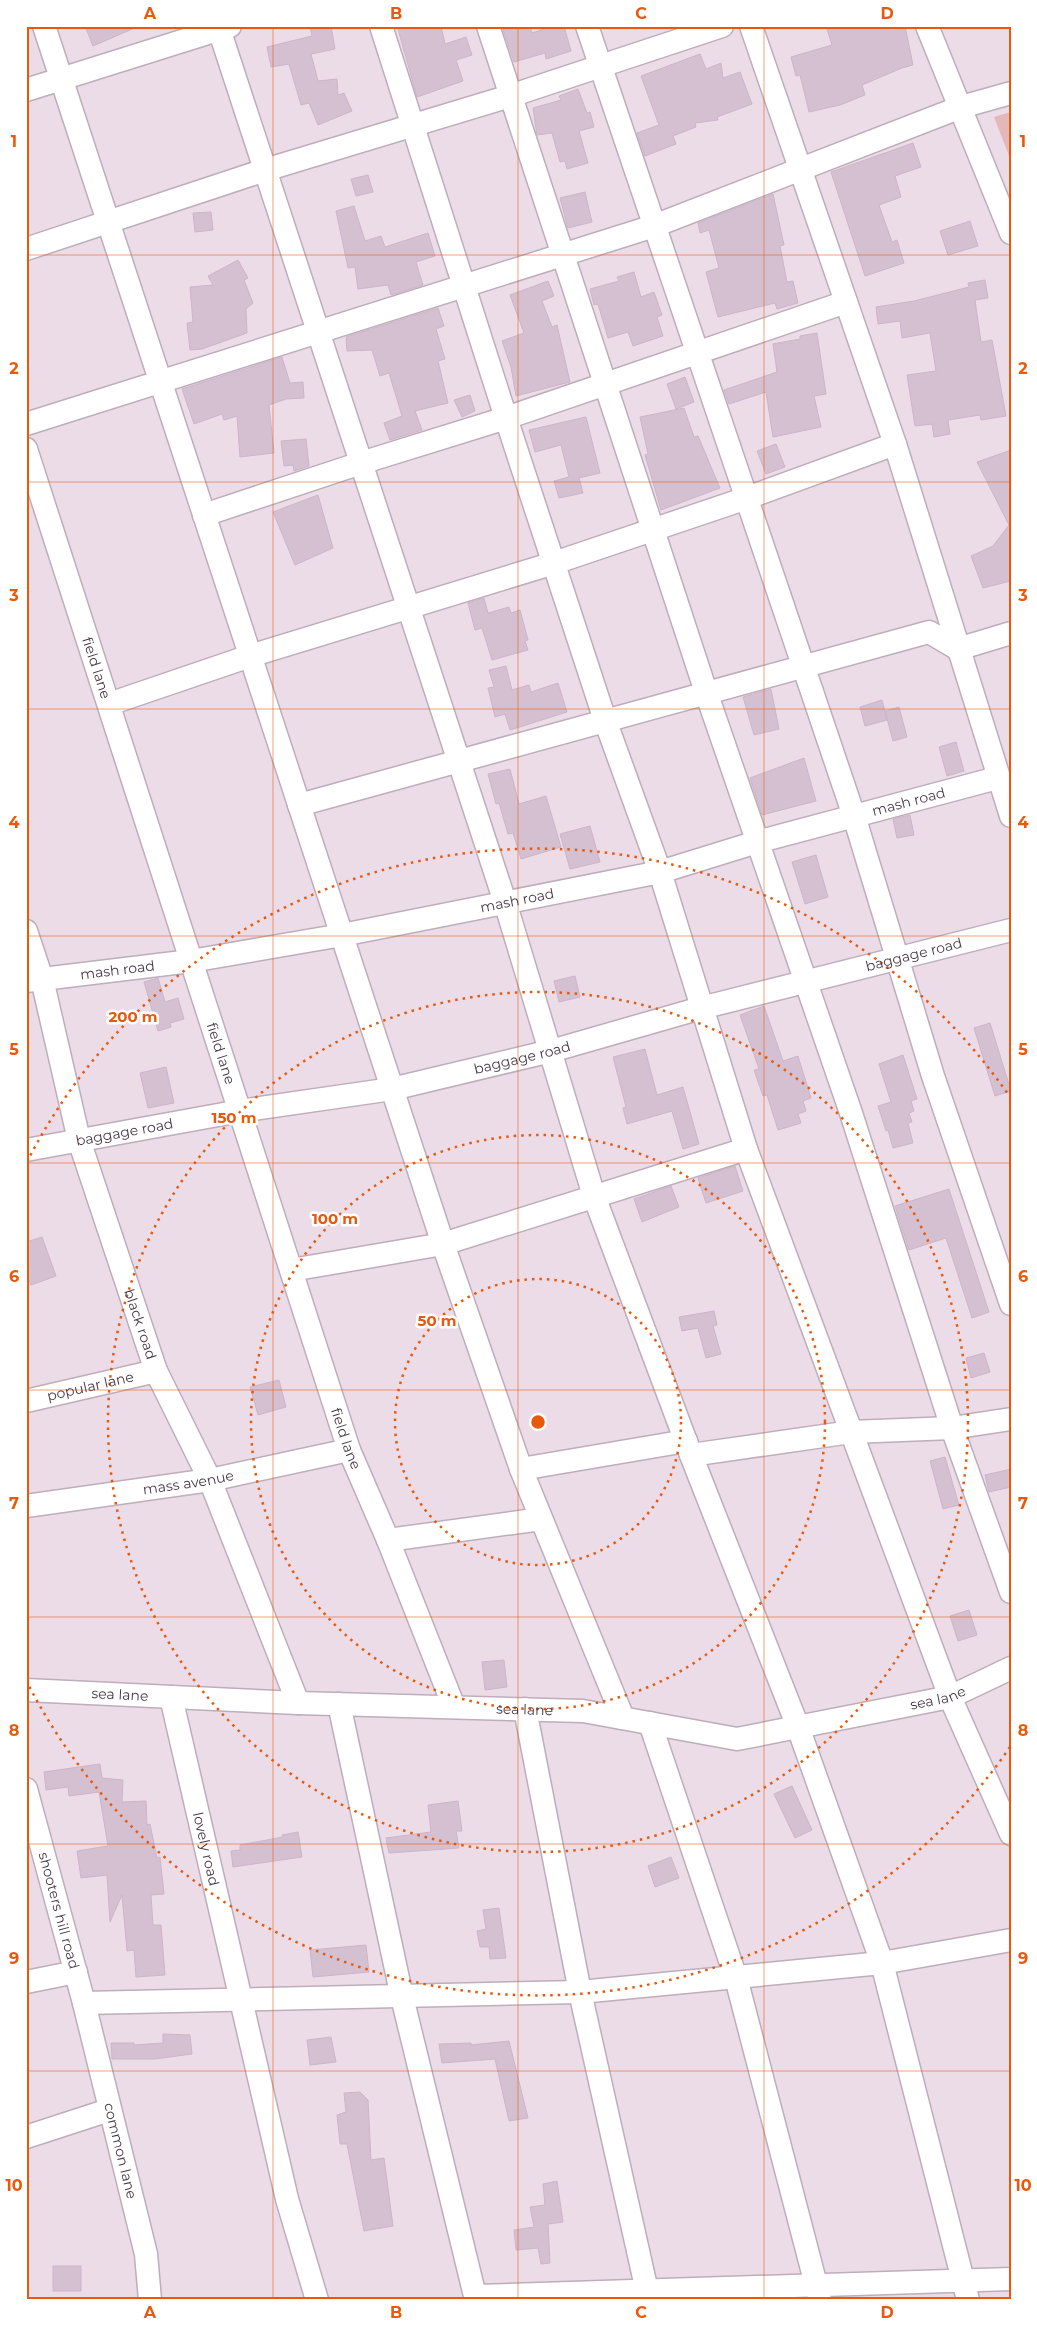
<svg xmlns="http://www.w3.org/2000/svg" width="1037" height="2326" font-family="Montserrat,sans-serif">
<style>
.residential{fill:#ebdce8}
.green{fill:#e4b7b8}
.building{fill:#d4c0d1;stroke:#ceb4cb}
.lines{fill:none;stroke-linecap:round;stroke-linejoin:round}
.minor-casing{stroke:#beadbb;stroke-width:25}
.minor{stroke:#fff;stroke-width:22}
.grid{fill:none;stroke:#e8590c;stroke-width:1;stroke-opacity:0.55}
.ring{fill:none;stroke:#e8590c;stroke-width:2.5;stroke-dasharray:2.5 5}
.labels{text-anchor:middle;stroke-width:5;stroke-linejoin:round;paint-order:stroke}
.street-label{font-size:14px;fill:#473945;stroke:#fff}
.centre{fill:#e8590c;stroke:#fff;stroke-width:2.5}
.ring-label{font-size:15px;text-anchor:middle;font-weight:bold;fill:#e8590c;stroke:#fff;stroke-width:5;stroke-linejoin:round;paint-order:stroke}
.neatline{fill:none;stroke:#e8590c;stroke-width:2}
.grid-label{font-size:16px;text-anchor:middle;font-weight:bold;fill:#e8590c}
</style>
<rect width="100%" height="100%" fill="#f3eaf1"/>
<rect class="residential" x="26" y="26" width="985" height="2274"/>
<path class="green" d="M1011 112V161L994 117Z"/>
<g class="building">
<path d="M85 26H139L93 46Z"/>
<path d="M310 26H331L335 49 311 54 318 81 337 79 338 95 344 93 352 111 318 125 309 103 301 105 289 64 271 67 267 47 312 36Z"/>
<path d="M407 26H441L445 44 466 37 472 55 456 60 463 81 417 97 398 29Z"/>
<path d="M502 26H530L532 33 553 26H564L571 51 546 59 545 53 514 62Z"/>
<path d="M826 26H905L913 65 902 68 862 85 865 95 840 105 809 112 800 75 796 76 791 57 832 45Z"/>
<path d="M700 54 706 69 721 63 723 78 740 72 752 104 717 117 718 120 695 123 696 127 673 136 676 144 645 156 637 133 659 125 641 76Z"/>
<path d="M578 89 587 113 590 112 594 127 579 131 588 163 567 169 565 161 560 162 552 133 537 135 533 108 561 100 559 96Z"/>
<path d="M913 143 921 167 895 176 901 197 879 205 892 242 897 240 904 263 865 276 831 172Z"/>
<path d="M368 175 373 192 356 196 351 179Z"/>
<path d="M585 192 592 222 568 228 560 198Z"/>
<path d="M773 194 784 245 780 246 787 282 793 281 798 303 777 309 775 303 718 317 706 272 719 268 709 230 700 233 698 223Z"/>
<path d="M354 206 365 241 381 236 385 247 428 233 435 256 416 262 423 285 391 295 388 285 358 289 355 267 348 268 336 211Z"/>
<path d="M211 212 213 230 195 232 193 213Z"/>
<path d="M970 221 978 246 948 255 940 231Z"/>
<path d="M238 260 248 278 244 280 253 303 246 309 247 333 202 349 190 350 187 323 193 322 190 287 213 285 208 276Z"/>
<path d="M634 272 641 297 654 292 662 315 657 317 663 336 633 346 628 332 608 338 598 304 594 305 590 289 619 281 617 277Z"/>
<path d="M985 280 988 298 975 300 981 342 992 340 1006 416 981 420 980 415 948 420 950 434 934 437 932 424 915 426 907 375 936 371 930 333 902 338 900 321 878 324 876 307 914 301 969 287 968 283Z"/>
<path d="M548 281 554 296 542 301 552 327 557 325 570 382 516 396 511 367 502 341 524 333 510 295Z"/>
<path d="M438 308 444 326 436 329 445 359 438 361 448 403 415 411 422 430 390 440 384 423 402 416 389 373 380 376 372 350 347 351 346 337Z"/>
<path d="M817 333 826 394 814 396 821 427 773 437 766 392 729 404 724 390 777 372 773 344 800 339V336Z"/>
<path d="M282 357 290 383 303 382 304 398 286 399 269 405 274 453 240 457 237 416 224 420 222 414 194 424 182 389Z"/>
<path d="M685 377 694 402 676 409 667 384Z"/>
<path d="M470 395 475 411 462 417 454 400Z"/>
<path d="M684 408 694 437 698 436 720 488 661 510 645 455 648 454 640 417Z"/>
<path d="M586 417 600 473 579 478 583 493 559 498 554 481 569 477 561 445 535 452 529 430Z"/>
<path d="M306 439 309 466 294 471 293 465 284 466 281 441Z"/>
<path d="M776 444 785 467 766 474 757 451Z"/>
<path d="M1011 450V581L983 588 971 556 993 546 1009 525 977 462Z"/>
<path d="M318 495 333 548 295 565 273 512Z"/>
<path d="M484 598 488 613 509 607 511 613 520 610 528 640 525 641 528 650 492 660 482 628 475 630 468 603Z"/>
<path d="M506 666 512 690 529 685 531 692 558 683 567 712 510 730 505 714 495 717 488 688 494 687 489 670Z"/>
<path d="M771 689 779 729 754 735 743 697Z"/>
<path d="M882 700 887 720 865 726 860 707Z"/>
<path d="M899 707 907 737 893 741 885 711Z"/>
<path d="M956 742 964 771 947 776 939 747Z"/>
<path d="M804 758 816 801 762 815 750 778Z"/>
<path d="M510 769 519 804 546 796 561 847 521 859 513 833 508 834 499 803 496 804 488 774Z"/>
<path d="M910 815 914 835 897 838 893 819Z"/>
<path d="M590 826 600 862 570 869 560 834Z"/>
<path d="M816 855 828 897 805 904 792 862Z"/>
<path d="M575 976 580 997 559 1002 554 981Z"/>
<path d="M158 978 165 1002 178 998 184 1019 170 1023 171 1027 158 1031 144 982Z"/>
<path d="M764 1006 783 1061 798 1056 811 1098 803 1101 806 1111 798 1114 801 1123 778 1130 767 1095 763 1096 754 1070 759 1069 740 1015Z"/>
<path d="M990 1023 1011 1091 995 1096 974 1028Z"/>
<path d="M645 1049 657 1095 683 1087 699 1144 683 1149 672 1111 627 1124 623 1108 626 1107 613 1057Z"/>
<path d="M903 1055 917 1099 911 1101 914 1111 909 1113 912 1122 908 1123 913 1143 893 1148 888 1130 886 1131 878 1106 891 1102 879 1064Z"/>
<path d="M166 1067 174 1103 148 1108 140 1073Z"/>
<path d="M735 1166 743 1191 706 1203 698 1178Z"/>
<path d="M671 1186 679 1207 642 1222 634 1199Z"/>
<path d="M949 1189 989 1312 972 1318 946 1238 909 1250 895 1206Z"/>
<path d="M42 1237 56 1276 31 1285 26 1273V1242Z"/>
<path d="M714 1311 717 1325 713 1326 721 1354 706 1358 698 1328 682 1331 679 1317Z"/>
<path d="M984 1353 990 1372 971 1378 966 1358Z"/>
<path d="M279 1380 286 1407 258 1415 250 1387Z"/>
<path d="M945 1457 959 1505 943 1509 930 1461Z"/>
<path d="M1011 1469V1487L989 1492 985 1475Z"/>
<path d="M969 1610 977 1635 958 1641 950 1616Z"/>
<path d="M504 1660 507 1687 485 1690 482 1662Z"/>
<path d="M100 1764 102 1778 123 1780 122 1802 146 1801 147 1825 150 1824 157 1858 160 1857 164 1894 151 1895 153 1925H161L165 1975 136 1977 134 1950 127 1951 122 1895 110 1922 107 1875 81 1878 77 1851 108 1846 99 1792 69 1796 68 1787 46 1790 44 1772Z"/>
<path d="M792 1786 812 1830 795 1838 774 1794Z"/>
<path d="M458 1801 462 1831H456L459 1848 389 1853 386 1838 431 1832 428 1805Z"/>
<path d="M298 1832 302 1857 233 1867 231 1851 240 1850V1845L283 1837 282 1835Z"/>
<path d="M671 1857 679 1878 655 1887 648 1866Z"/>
<path d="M499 1908 506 1958 490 1959 489 1947H480L477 1931 486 1929 483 1910Z"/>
<path d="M366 1945 369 1972 313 1977 310 1950Z"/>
<path d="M163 2034 190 2035 192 2054 155 2059H112L111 2043H134V2045L163 2043Z"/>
<path d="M331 2037 336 2062 310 2065 307 2040Z"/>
<path d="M509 2041 528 2118 509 2121 495 2059 442 2063 439 2044 471 2043V2045Z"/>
<path d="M360 2092 368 2100 371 2160 384 2158 393 2226 364 2231 347 2144H340L337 2115 346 2112 344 2093Z"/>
<path d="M557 2181 563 2222 548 2224 550 2263 541 2264 538 2248 516 2250 514 2230 534 2227 530 2207 545 2205 543 2184Z"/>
<rect x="53" y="2266" width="28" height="25"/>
</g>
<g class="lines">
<g class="minor-casing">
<g id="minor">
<path d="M44 26 443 1244 521 1469 623 1718"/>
<path d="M218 26 505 902 594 1196 691 1455 798 1727 882 1963 968 2300"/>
<path d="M381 26 506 418 605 720 660 872 746 1149 950 1697 1011 1834"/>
<path d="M488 26 706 692 851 1113 952 1428 1011 1592"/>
<path d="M587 26 854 816 933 1076 1011 1304"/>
<path d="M751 26 895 444 1011 816"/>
<path d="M927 26 1011 233"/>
<path d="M26 90 230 26"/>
<path d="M26 249 265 170 510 96 722 26"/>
<path d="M26 424 654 226 961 107 1011 93"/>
<path id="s1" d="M26 449 349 1450 388 1540 454 1707"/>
<path d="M204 515 361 463 506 418 846 302"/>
<path d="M109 704 250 656 554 563 747 498 895 444"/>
<path d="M299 805 929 632 958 649 1011 633"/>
<path id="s2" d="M26 931 42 979 79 1140 156 1371 210 1480 298 1703"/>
<path id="s3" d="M26 981 191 961 342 935 660 872 757 842 997 778"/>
<path id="s4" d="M26 1150 240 1111 392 1089 551 1051 701 1008 1011 930"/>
<path d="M291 1270 443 1244 746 1149"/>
<path id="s5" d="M26 1401 156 1371"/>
<path d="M691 1455 851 1432 952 1428 1011 1419"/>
<path d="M521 1469 686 1441"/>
<path id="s6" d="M26 1506 210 1480 349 1450"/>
<path d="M388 1540 541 1519"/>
<path id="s7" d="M26 1690 298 1703 583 1711 737 1739 950 1697 1011 1668"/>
<path id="s8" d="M171 1697 287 2199 317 2300"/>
<path d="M339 1704 402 1997 476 2300"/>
<path d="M525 1709 580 1992 647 2291V2300"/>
<path d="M650 1723 736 1978 820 2300"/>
<path id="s9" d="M26 1789 84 2003 146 2254 150 2300"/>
<path d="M26 1982 76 1972"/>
<path d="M84 2003 580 1992 882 1963 1011 1940"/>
<path d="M26 2137 109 2110"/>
<path d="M476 2296 1011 2279"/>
</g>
</g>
<use href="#minor" class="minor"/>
</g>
<path class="grid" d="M273 26V2300M518 26V2300M764 26V2300M26 255H1011M26 482H1011M26 709H1011M26 936H1011M26 1163H1011M26 1390H1011M26 1617H1011M26 1844H1011M26 2071H1011"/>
<g class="ring">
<circle cx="538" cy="1422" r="143"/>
<circle cx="538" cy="1422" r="287"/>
<circle cx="538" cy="1422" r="430"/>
<path d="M1010 1747A573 573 0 0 1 27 1682M27 1162A573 573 0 0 1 1010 1097"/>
</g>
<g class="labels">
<g class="street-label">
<text dy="5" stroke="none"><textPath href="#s1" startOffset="230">field lane</textPath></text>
<text dy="5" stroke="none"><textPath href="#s3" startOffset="902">mash road</textPath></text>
<text dy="5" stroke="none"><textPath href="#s3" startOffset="498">mash road</textPath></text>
<text dy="5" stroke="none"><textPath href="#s4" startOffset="910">baggage road</textPath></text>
<text dy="5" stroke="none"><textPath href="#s3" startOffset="92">mash road</textPath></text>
<text dy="5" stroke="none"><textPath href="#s1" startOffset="635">field lane</textPath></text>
<text dy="5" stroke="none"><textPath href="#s4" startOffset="505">baggage road</textPath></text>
<text dy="5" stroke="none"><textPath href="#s4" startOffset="100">baggage road</textPath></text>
<text dy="5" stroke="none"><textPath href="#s2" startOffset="410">black road</textPath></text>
<text dy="5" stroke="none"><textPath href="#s5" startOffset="66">popular lane</textPath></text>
<text dy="5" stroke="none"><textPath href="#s1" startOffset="1040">field lane</textPath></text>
<text dy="5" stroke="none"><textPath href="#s6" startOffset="164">mass avenue</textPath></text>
<text dy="5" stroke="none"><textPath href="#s7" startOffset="94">sea lane</textPath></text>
<text dy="5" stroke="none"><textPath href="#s7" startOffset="919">sea lane</textPath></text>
<text dy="5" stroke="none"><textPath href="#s7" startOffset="499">sea lane</textPath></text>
<text dy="5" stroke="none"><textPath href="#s8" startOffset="156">lovely road</textPath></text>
<text dy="5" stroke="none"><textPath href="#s9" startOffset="126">shooters hill road</textPath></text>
<text dy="5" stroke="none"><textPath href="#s9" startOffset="374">common lane</textPath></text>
</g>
</g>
<circle cx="538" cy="1422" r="8" class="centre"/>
<g class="ring-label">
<text x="133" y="1022">200 m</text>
<text x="234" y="1123">150 m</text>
<text x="335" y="1224">100 m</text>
<text x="437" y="1326">50 m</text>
</g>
<rect width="1037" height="2326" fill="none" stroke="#ffffff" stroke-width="55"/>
<rect x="28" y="28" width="982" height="2270" class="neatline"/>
<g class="grid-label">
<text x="150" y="19">A</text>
<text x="396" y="19">B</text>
<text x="641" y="19">C</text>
<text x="887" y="19">D</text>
<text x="14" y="147">1</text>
<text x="1023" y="147">1</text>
<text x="14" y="374">2</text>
<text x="1023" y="374">2</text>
<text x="14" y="601">3</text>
<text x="1023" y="601">3</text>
<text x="14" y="828">4</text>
<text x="1023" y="828">4</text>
<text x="14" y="1055">5</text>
<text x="1023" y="1055">5</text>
<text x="14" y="1282">6</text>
<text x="1023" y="1282">6</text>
<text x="14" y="1509">7</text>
<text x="1023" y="1509">7</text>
<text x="14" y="1736">8</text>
<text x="1023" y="1736">8</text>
<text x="14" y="1964">9</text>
<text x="1023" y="1964">9</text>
<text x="14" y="2191">10</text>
<text x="1023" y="2191">10</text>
<text x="150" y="2318">A</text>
<text x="396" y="2318">B</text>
<text x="641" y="2318">C</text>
<text x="887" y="2318">D</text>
</g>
</svg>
